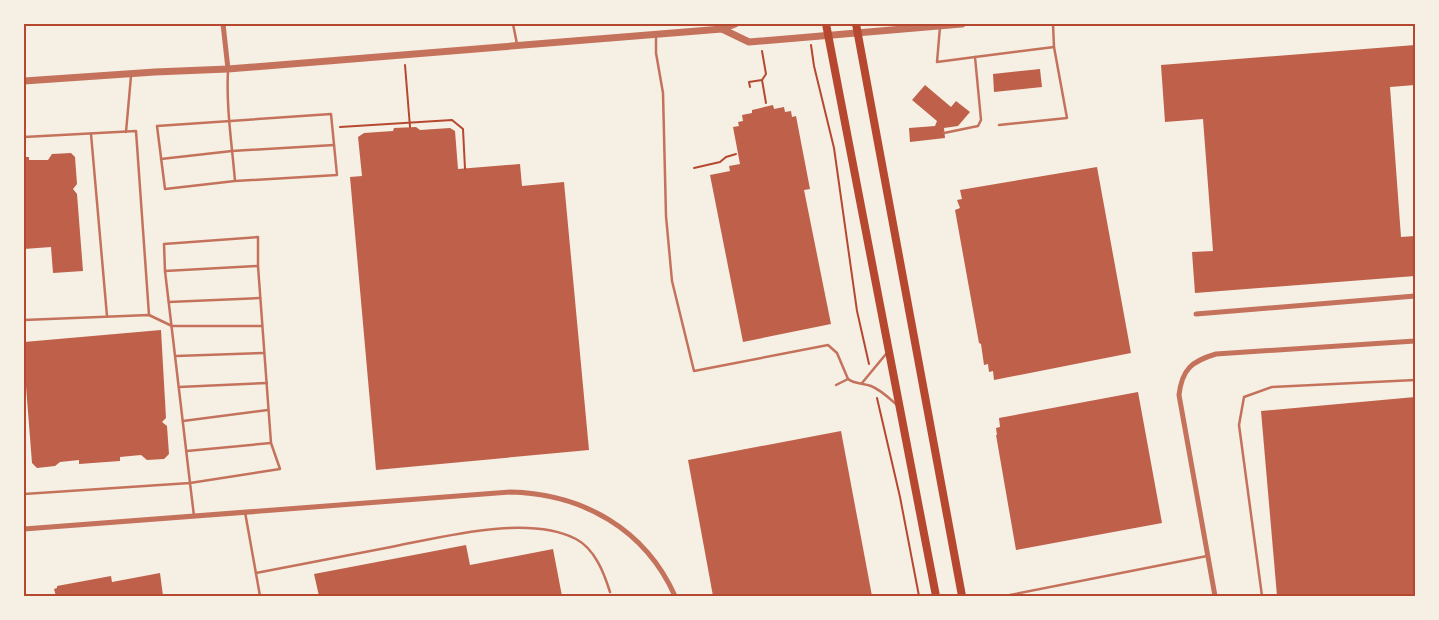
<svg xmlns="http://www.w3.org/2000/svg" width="1439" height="620" font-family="'Playfair Display',serif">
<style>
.building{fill:#bf614a}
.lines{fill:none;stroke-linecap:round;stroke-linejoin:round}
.path{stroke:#b5482f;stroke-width:2}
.service{stroke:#c5725c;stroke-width:2.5}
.minor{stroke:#c5725c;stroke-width:5}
.tertiary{stroke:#c5725c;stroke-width:7}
.secondary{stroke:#b5482f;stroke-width:8}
.neatline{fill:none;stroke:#b5482f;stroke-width:2}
</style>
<rect width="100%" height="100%" fill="#f6efe4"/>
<g class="building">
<path d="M1415 45V85L1390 87 1401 237 1415 236V276L1195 293 1192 252 1213 251 1203 119 1165 122 1161 65Z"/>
<path d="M1040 69 1042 87 994 92 993 74Z"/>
<path d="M925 85 951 107 956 101 970 112 958 126 944 128 945 138 910 142 909 128 935 126 937 121 912 100Z"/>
<path d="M773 105 774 109 784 107 785 112 791 111 792 117 796 116 810 189 804 190 831 324 743 342 710 175 730 171 729 166 740 164 733 127 739 126 738 122 743 121 742 115 752 113V110Z"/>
<path d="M416 127 420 130 450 128 455 131 458 169 520 164 522 186 564 182 589 450 376 470 350 177 362 176 358 137 364 133 393 131 394 128Z"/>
<path d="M71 153 75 157 77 184 73 189 77 194 83 271 53 273 51 247 24 249V157H29V160H48L52 154Z"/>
<path d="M1097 167 1131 353 994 380 993 371 989 372 988 364 984 365 981 344 979 343 955 210 960 208 957 200 962 199 960 190Z"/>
<path d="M161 330 166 418 162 422 167 426 169 454 164 459 147 460 141 455 120 457V461L79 464V460L60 462 55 466 37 468 32 463 24 361V342Z"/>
<path d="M1138 392 1162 523 1016 550 996 435H997L996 428 1000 427 999 418Z"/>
<path d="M1415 397V596H1277L1261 411Z"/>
<path d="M841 431 872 596H713L688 460Z"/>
<path d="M466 545 470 565 553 549 562 596H319L314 574Z"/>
<path d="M160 573 163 596H56L54 589 57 588V586L111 576 112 582Z"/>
</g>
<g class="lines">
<g class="path">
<path d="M811 45 814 66 834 148 857 311 869 364"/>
<path d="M405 65 410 127"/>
<path d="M762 80 766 103"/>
<path d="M750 87 749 82 762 80 766 74 762 51"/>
<path d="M340 127 452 120 463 129 465 169"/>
<path d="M694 168 720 162 726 157 736 154"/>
<path d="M877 398 900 497 919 596"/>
</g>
<g class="service">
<path d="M513 24 517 44"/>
<path d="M940 27 937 62 975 57"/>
<path d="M656 36V53L663 93 666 216 672 281 694 371 828 345 837 353 848 379C854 384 863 383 871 386 881 390 889 398 897 405"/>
<path d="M228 71C226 107 232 145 235 181L337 175 331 114 157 126 165 189 235 181"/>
<path d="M999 125 1067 118 1054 47 1053 24"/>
<path d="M126 132 131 76"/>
<path d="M944 133 978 126 981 120 975 57 1054 47"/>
<path d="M91 134 107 316"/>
<path d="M24 137 136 131 149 315"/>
<path d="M161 159 232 151 334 145"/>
<path d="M165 271 258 266"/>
<path d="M169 302 260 298"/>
<path d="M24 320 149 315 172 326H262"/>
<path d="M176 356 264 353"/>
<path d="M862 383 886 354"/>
<path d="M836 385 848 379"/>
<path d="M179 387 267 383"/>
<path d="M183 421 268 410"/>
<path d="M187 451 271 443"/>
<path d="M24 494 190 483 280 469 271 443 258 266V237L164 244 165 271 190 483 194 516"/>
<path d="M245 512 260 596"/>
<path d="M256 573C301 564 346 556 391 547 442 537 528 514 576 539 595 549 604 573 610 592"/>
<path d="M1010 595 1207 556"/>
<path d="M1262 596 1239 425 1244 397 1272 387 1415 380"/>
</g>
<g class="minor">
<path d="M223 24 228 69"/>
<path d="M1196 314 1415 296"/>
<path d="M24 529 511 492C583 494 645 529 675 596"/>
<path d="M1215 596 1179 395C1182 369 1192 361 1216 354L1415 341"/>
</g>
<g class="tertiary">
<path d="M722 29 749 42 962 24"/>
<path d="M24 81 155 72 228 69 722 29 735 24"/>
</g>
<g class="secondary">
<path d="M826 24 936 596"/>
<path d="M856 24 962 596"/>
</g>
</g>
<rect width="1439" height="620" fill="none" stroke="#f6efe4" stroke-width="50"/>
<rect x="25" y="25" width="1389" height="570" class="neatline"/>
</svg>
